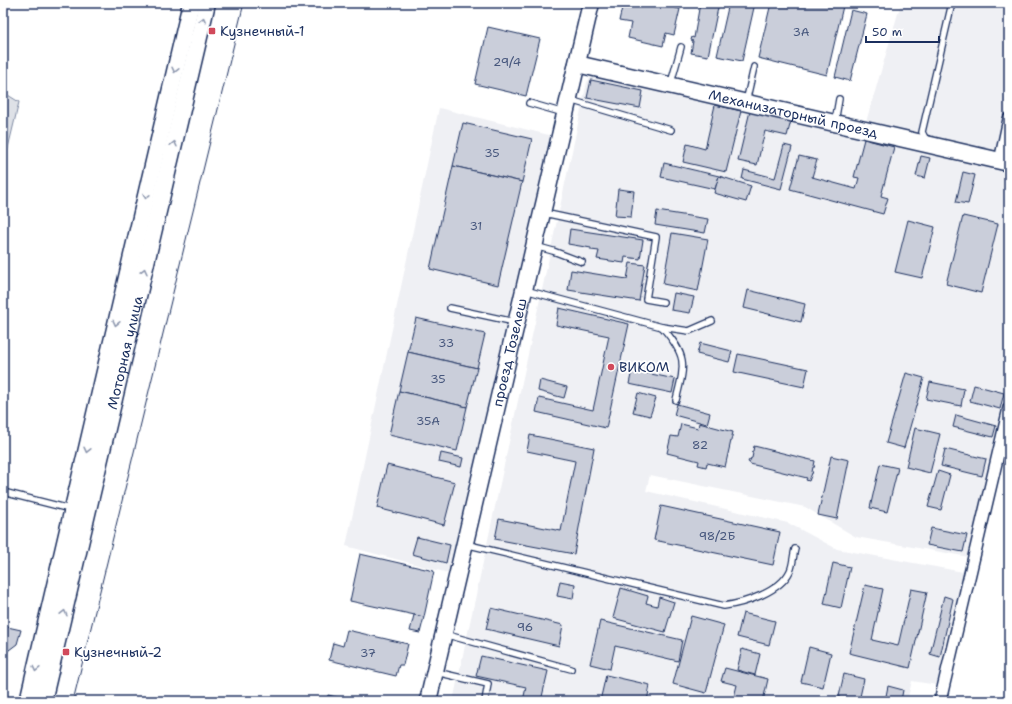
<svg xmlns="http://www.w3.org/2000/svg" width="1012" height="704" font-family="'Shantell Sans',sans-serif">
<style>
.built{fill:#eff0f4}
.green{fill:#dee1e7;stroke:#7c88a2}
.building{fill:#caceda;stroke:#1b2f5e}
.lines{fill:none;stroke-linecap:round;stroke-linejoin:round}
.lane-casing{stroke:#1b2f5e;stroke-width:8}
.street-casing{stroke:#1b2f5e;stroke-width:14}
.secondary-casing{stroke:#1b2f5e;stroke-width:19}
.lane{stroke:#fff;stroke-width:5.5}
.street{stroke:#fff;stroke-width:11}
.secondary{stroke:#fff;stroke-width:16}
.tram{stroke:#1b2f5e;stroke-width:1}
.oneway{stroke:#8d97ae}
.poi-dot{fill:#d1495b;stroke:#fff;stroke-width:1.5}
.labels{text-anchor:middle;stroke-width:3.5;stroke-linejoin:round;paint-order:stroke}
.number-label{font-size:12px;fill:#47577d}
.poi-label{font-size:14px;fill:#1b2f5e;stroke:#fff;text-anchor:start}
.street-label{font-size:14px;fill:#1b2f5e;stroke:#fff}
</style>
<rect width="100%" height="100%" fill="#fff"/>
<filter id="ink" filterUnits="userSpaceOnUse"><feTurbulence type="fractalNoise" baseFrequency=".025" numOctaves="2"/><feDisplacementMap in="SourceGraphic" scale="8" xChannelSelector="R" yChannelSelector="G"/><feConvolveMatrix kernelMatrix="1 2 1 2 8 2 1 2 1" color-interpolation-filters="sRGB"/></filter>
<g filter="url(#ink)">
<g class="built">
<path d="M901 3H1009V155L866 122Z"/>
<path d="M600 75 1009 169V384L969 557 856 537 805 507 650 475 646 491 788 523 837 549 963 572 937 685 912 681 907 701H453L587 82 592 76Z"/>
<path d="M439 108 553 136 452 574 346 546Z"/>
</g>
<path class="green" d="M3 92 19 102 3 169Z"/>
<g class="building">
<path d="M623 3H654L680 9 674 35 666 33 663 46 628 38 631 23 619 21Z"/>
<path d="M700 3H719L708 56 691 53 693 41 691 40 692 37 694 38Z"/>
<path d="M729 3H755L742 61 717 56Z"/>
<path d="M771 3H831L843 6 827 75 758 58Z"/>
<path d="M851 10 867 14 850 81 835 77Z"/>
<path d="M488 27 540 39 526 96 475 84Z"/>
<path d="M591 80 643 91 640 108 587 98Z"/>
<path d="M715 105 741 111 726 172 683 162 687 144 705 149Z"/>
<path d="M750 111 791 121 787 136 765 131 757 165 738 161Z"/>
<path d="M463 123 532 139 522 182 453 166Z"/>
<path d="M864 139 894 147 881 196 888 198 883 214 790 189 799 156 817 160 812 177 856 189 859 178 854 177Z"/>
<path d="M784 145 792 147 781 189 742 179 744 170 775 178Z"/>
<path d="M921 156 930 158 925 178 916 176Z"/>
<path d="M664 163 719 176 715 189 661 177Z"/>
<path d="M453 166 522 182 498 285 430 269Z"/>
<path d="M963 172 975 175 968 204 956 202Z"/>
<path d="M719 176 751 186 746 202 714 193Z"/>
<path d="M618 189 634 191 631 217 615 216Z"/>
<path d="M657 211 708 219 705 233 655 225Z"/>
<path d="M963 216 998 224 981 293 946 284Z"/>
<path d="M908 220 935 227 922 278 895 272Z"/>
<path d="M570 229 643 240 640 259 625 257 624 263 597 259 599 251 591 250V248L568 244Z"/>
<path d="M672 233 708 239 698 291 663 284Z"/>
<path d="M630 263 645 265 639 301 568 290 571 270 627 279Z"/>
<path d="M748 290 805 304 801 322 744 308Z"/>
<path d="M674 293 694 297 690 313 671 310Z"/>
<path d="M559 308 629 324 606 428 536 412 539 398 593 410 609 336 556 325Z"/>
<path d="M416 318 485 334 477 368 408 352Z"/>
<path d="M700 343 732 351 729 362 697 354Z"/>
<path d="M408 352 477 368 467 407 399 391Z"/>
<path d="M738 354 808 369 804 387 734 372Z"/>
<path d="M632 370 675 379 672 393 629 384Z"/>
<path d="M906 373 924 378 904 448 886 443Z"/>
<path d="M540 380 567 387 564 398 538 391Z"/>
<path d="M930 382 964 389 961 406 926 399Z"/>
<path d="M974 385 1004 393 1000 409 970 401Z"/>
<path d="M399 391 467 407 457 451 389 435Z"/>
<path d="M638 393 656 398 650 416 633 412Z"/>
<path d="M677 404 710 413 707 424 674 415Z"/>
<path d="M956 415 996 426 993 437 953 427Z"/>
<path d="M699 423 733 432 725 467 707 463 706 467 698 465 699 461 667 453 671 436 678 437 681 424 698 428Z"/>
<path d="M915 428 940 434 930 473 906 467Z"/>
<path d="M530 435 594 448 574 554 495 539 499 519 561 531 575 461 527 451Z"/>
<path d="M754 446 815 461 814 466 815 467H813L812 472 813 473H812L809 481 806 480 807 478 750 464V463L748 462 749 460H751L750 459 752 458 753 453 751 452 753 451Z"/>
<path d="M945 449 986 459 982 476 941 466Z"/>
<path d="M441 453 463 458 461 467 439 462Z"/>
<path d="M831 456 849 460 837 519 818 515Z"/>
<path d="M880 464 898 468 887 512 870 508Z"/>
<path d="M387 465 455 482 444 525 377 508Z"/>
<path d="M938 471 950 475 941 510 928 507Z"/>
<path d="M661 506 780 532 773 565 654 540Z"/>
<path d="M931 528 967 535 963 552 927 545Z"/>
<path d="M417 537 450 545 446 563 412 554Z"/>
<path d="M360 554 434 571 424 617 350 601Z"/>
<path d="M833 563 850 567 841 608 824 604Z"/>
<path d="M560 581 575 584 573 599 557 596Z"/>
<path d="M865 585 883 589 872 640 898 646 911 589 927 592 910 668 849 653Z"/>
<path d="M621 588 648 596 646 603 657 606 659 597 674 602 665 632 613 618Z"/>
<path d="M944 596 953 599 940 657 930 654Z"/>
<path d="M491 608 563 625 559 646 486 629Z"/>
<path d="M743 613 775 621 769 645 737 637Z"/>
<path d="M414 615 424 617 420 633 410 631Z"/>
<path d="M691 616 724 625 706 693 673 684Z"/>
<path d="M600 621 682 640 678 661 615 646 610 669 590 664Z"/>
<path d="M3 626 21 630 17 644 5 653H3Z"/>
<path d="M347 630 408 644 403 665H399L396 676 329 660 333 643 343 646Z"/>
<path d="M809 647 831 653 823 687 801 682Z"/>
<path d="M742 649 760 654 755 675 737 670Z"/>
<path d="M481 656 548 671 541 701H523L526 687 476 676Z"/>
<path d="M725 668 768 679 763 701H733L737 685 721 681Z"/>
<path d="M844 674 864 679 859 701H838Z"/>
<path d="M606 675 650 685 647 701H600Z"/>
<path d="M888 686 903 690 901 701H885Z"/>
<path d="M328 695 352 701H327Z"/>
</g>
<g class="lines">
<g class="lane-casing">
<g id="lane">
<path d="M671 83 681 47"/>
<path d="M570 100 671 130"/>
<path d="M746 102 754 67"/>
<path d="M529 103 564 113"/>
<path d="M835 122 839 99"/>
<path d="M926 140 922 132 952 3"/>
<path d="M544 213 656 237 646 299 663 302"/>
<path d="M535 246 553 251 582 262"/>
<path d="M525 290 662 327C688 357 685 364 676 400"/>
<path d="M450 308 515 322"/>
<path d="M662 327 689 331 712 321"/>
<path d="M3 492 70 509"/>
<path d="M465 544 724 606C745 603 780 592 790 571 793 565 793 556 795 549"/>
<path d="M444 634 571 669"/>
<path d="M436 672 488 684 485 701"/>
</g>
</g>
<g class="street-casing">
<g id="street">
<path d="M1000 161 1009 119"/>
<path d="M940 701 1009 408"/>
</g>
</g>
<g class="secondary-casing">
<g id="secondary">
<path id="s1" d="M577 64 1009 163"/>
<path d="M28 701 191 3"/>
<path id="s2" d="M43 701 207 3"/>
<path id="s3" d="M428 701 591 3"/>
</g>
</g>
<use href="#lane" class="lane"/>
<use href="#street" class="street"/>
<use href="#secondary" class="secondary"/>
<path class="tram" d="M73 701 244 3"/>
</g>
<defs><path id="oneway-chevron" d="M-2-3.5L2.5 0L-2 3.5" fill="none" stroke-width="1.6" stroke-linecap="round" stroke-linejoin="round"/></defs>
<g class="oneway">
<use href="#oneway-chevron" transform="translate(203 20) rotate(-77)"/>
<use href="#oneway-chevron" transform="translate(175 70) rotate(103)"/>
<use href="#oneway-chevron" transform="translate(174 144) rotate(-77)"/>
<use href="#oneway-chevron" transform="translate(146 196) rotate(103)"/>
<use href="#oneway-chevron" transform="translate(144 271) rotate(-77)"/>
<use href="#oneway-chevron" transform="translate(116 323) rotate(103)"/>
<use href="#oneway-chevron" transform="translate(87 450) rotate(103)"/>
<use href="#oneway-chevron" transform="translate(64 613) rotate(-77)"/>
<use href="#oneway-chevron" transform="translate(36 669) rotate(103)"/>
</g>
</g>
<g class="poi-dot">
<rect x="208" y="27" width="8" height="8" rx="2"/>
<circle cx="611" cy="367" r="4"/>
<rect x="62" y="648" width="8" height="8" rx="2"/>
</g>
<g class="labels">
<g class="number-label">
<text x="801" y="36">3А</text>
<text x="507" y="66">29/4</text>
<text x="492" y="157">35</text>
<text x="476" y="230">31</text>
<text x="446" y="347">33</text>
<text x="438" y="383">35</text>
<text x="428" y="425">35А</text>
<text x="700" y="449">82</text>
<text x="717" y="540">98/2Б</text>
<text x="525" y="631">96</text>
<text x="368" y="657">37</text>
</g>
<g class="poi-label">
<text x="220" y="36">Кузнечный-1</text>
<text x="619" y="372">ВИКОМ</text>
<text x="74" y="657">Кузнечный-2</text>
</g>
<g class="street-label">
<text dy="5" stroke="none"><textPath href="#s1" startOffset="222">Механизаторный проезд</textPath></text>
<text dy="5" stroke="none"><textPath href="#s2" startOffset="358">Моторная улица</textPath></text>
<text dy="5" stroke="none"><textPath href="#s3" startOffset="358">проезд Тозелеш</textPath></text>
</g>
</g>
<rect width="1012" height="704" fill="none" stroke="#fff" stroke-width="16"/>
<rect x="8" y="8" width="996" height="688" fill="none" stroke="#1b2f5e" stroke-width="1.5" filter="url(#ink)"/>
<path d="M866 36v6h73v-6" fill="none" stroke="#1b2f5e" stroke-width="2"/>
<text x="872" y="36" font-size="12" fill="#1b2f5e" stroke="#ffffff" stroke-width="3" paint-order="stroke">50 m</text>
</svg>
